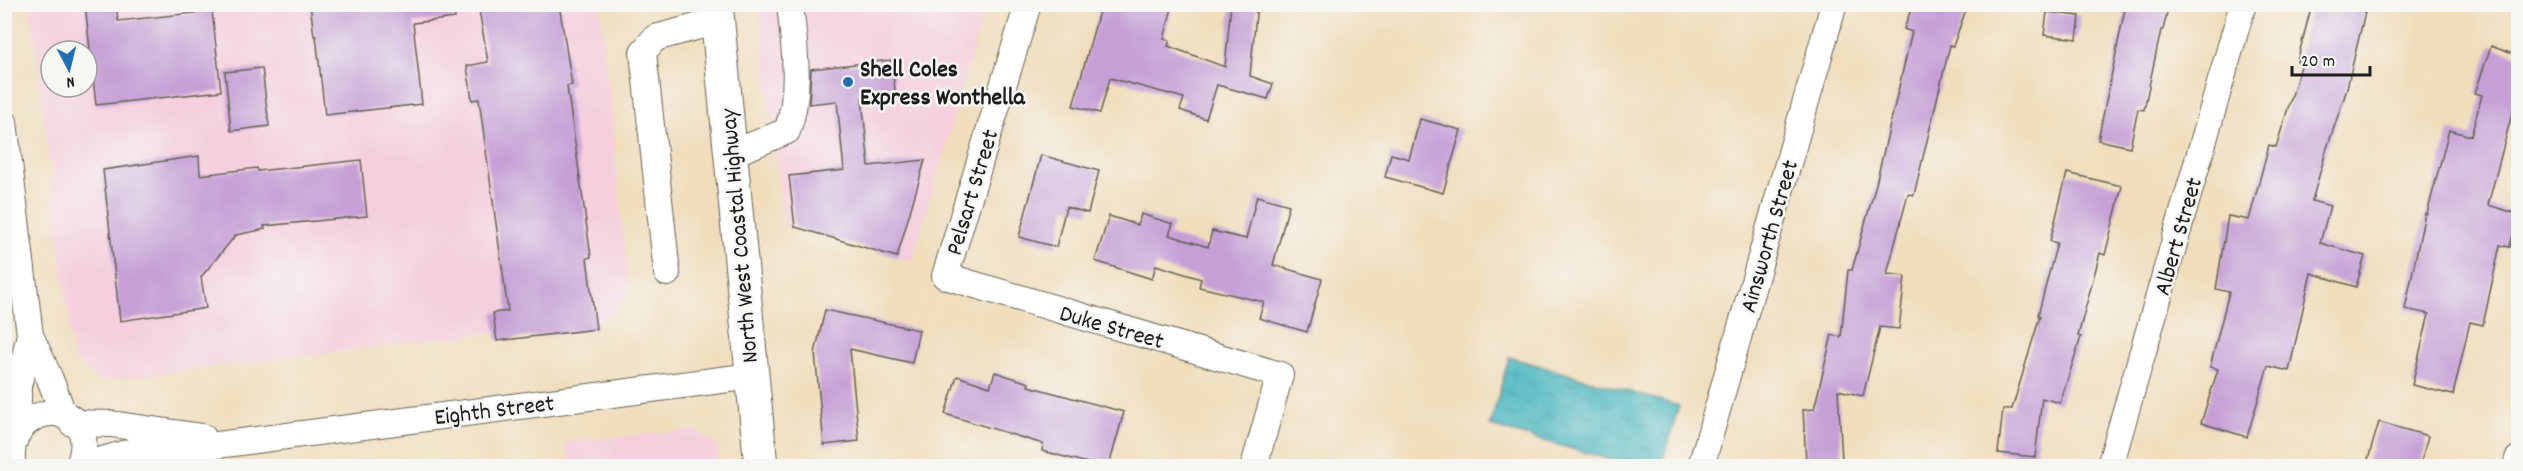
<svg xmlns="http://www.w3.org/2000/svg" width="2523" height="471" font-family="Dekko,sans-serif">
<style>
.built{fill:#f4cfdd;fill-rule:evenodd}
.water{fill:url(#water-ripples);stroke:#30686d;stroke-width:1.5}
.building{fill:#c5a0d6}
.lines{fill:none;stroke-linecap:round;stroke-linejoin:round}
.minor-casing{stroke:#666054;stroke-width:28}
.highway-casing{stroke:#666054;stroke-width:35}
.minor{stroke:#fff;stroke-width:26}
.highway{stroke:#fff;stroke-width:33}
.poi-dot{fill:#1f6fb2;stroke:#f6f6f2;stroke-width:2}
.labels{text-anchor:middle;stroke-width:5;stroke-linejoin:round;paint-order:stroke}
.poi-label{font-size:24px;font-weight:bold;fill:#1c1c1c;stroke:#f6f6f2;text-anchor:start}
.street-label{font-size:24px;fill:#1c1c1c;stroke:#f6f6f2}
</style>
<defs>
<pattern id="water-ripples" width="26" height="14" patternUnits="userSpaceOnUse" patternTransform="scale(1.5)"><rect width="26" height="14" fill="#45b4be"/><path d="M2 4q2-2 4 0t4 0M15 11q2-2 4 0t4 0" fill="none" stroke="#39929a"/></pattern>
</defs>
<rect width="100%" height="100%" fill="#f6f6f2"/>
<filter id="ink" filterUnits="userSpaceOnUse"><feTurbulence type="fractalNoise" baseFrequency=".0167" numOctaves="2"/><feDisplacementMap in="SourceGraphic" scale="12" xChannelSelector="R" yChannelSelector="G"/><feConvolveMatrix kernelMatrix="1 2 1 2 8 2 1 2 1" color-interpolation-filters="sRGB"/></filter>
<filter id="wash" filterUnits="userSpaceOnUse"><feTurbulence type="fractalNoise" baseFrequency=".008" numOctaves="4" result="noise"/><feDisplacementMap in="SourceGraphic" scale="24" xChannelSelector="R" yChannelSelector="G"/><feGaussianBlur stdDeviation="1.35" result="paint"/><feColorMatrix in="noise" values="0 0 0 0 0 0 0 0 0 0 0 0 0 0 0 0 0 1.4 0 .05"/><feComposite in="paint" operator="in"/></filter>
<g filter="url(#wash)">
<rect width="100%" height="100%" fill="#f0ddbc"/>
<g class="built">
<path d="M30 5H600L629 291 608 318 100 381 73 359ZM51 51H87V87H51Z"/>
<path d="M758 5H986L912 261 783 224Z"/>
<path d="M696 430 717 447 719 466H568L566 442Z"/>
</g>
<path class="water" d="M1509 357 1679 406 1661 466H1633L1490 426Z"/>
<g id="blocks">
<g class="building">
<path d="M85 4H116L118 21 212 11 221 91 96 105Z"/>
<path d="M310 4H454L455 18 413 23 422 104 325 115 316 36H314Z"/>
<path d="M478 4H559L572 85 567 86 591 257 587 258 596 329 497 341 493 313 508 311 479 99 472 100 467 66 488 62Z"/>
<path d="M1101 4H1173L1164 39 1170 40 1168 46 1225 67 1231 4H1257L1250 76 1273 84 1268 99 1217 85 1206 119 1180 110 1184 98 1110 78 1100 113 1073 106Z"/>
<path d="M1913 4H1968L1953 46 1950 45 1914 195 1908 194 1887 274 1905 276 1899 329 1880 327 1863 396 1838 390 1842 460 1806 462 1803 410 1814 409 1832 335 1841 337 1848 270H1852L1875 188 1912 32 1904 29Z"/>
<path d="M2126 4H2169L2163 30H2161L2144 110 2138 109 2130 147 2098 140Z"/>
<path d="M2312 4H2367L2346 92 2326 151 2312 201 2330 206 2320 243 2365 256 2356 287 2311 273 2289 371 2268 366 2247 437 2201 423 2218 369 2210 367 2229 292 2216 289 2228 216 2249 220 2269 145 2276 147 2302 63 2297 62Z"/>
<path d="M2047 12 2080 16 2077 39 2044 35Z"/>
<path d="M2491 46 2518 56V107L2514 106 2488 205 2518 214 2510 247 2500 245 2483 325 2470 322 2453 395 2412 385 2429 314 2405 309 2425 213 2427 214 2449 130 2471 136 2482 95 2475 93Z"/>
<path d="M891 60 896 96 862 99 869 166 925 160 897 257 795 227 789 176 844 170 837 101 809 104 811 69Z"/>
<path d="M262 68 269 126 231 131 225 72Z"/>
<path d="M1420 119 1461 130 1443 193 1385 177 1391 154 1409 159Z"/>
<path d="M1041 155 1099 171 1088 213 1066 207 1056 247 1019 237Z"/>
<path d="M199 156 200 175 257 168 258 171 361 160 367 216 264 226 265 229 236 235 201 277 206 308 120 321 103 170Z"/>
<path d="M2067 173 2122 186 2105 255 2100 253 2078 336 2081 337 2060 403 2042 398 2035 457 1998 453 2003 409H2012L2040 316 2038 315 2057 243 2050 241Z"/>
<path d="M1257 196 1289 205 1273 265 1322 279 1307 332 1259 318 1264 302 1199 287 1201 279 1156 265 1152 279 1095 261 1109 216 1138 225 1141 214 1173 224 1169 235 1208 247 1212 231 1246 239Z"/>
<path d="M825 310 919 330 912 363 850 349 859 441 824 445 815 353Z"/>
<path d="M995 372 1029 383 1028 386 1124 412 1109 466H1099L1042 451 1043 444 945 414 957 376 990 387Z"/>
<path d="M2379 422 2428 436 2420 466H2366Z"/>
</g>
</g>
</g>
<g filter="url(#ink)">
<use href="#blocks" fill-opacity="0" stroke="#666054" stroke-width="1.5"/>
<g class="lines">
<g class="minor-casing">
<g id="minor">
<path d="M1028 4 945 276 1280 375 1254 466"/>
<path d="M4 122 30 335 50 379 64 416"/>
<path d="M731 154 787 131C802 92 794 45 790 4"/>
<path d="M667 273 643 52 655 38 718 21"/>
<path d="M18 423V386L30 335"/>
<path d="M72 423 111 424 203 437"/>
<path d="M13 466C0 400 106 391 79 466"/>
<path d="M81 466 134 451 178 450 752 376"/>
<path d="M1701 466 1834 4"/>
<path d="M2110 466 2243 4"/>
<path d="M2516 466 2518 459"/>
</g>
</g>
<g class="highway-casing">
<path id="highway" d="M716 4 761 466"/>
</g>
<use href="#minor" class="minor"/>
<use href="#highway" class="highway"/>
</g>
</g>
<circle class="poi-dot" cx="848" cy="82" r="6"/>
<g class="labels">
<g class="poi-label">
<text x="860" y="76">Shell Coles<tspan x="860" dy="28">Express Wonthella</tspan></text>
</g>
<g class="street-label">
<text transform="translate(971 192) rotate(-73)" y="8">Pelsart Street</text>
<text transform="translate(738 236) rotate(-95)" y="8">North West Coastal Highway</text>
<text transform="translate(1768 236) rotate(-74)" y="8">Ainsworth Street</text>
<text transform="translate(2177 236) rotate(-74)" y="8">Albert Street</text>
<text transform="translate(1112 326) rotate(16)" y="8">Duke Street</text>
<text transform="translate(494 409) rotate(-7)" y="8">Eighth Street</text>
</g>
</g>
<rect width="2523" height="471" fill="none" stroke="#f6f6f2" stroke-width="24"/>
<g transform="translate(69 69) rotate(173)"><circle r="28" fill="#f6f6f2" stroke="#9f9f9c" stroke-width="1.5"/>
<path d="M0-4.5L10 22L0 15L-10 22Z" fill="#1f6fb2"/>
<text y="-9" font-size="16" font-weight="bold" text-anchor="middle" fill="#1c1c1c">N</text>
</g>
<path d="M2292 66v9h78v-9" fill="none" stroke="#1c1c1c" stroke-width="3"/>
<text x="2301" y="66" font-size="18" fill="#1c1c1c" stroke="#f6f6f2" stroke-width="4.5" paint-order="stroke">20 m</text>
</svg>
